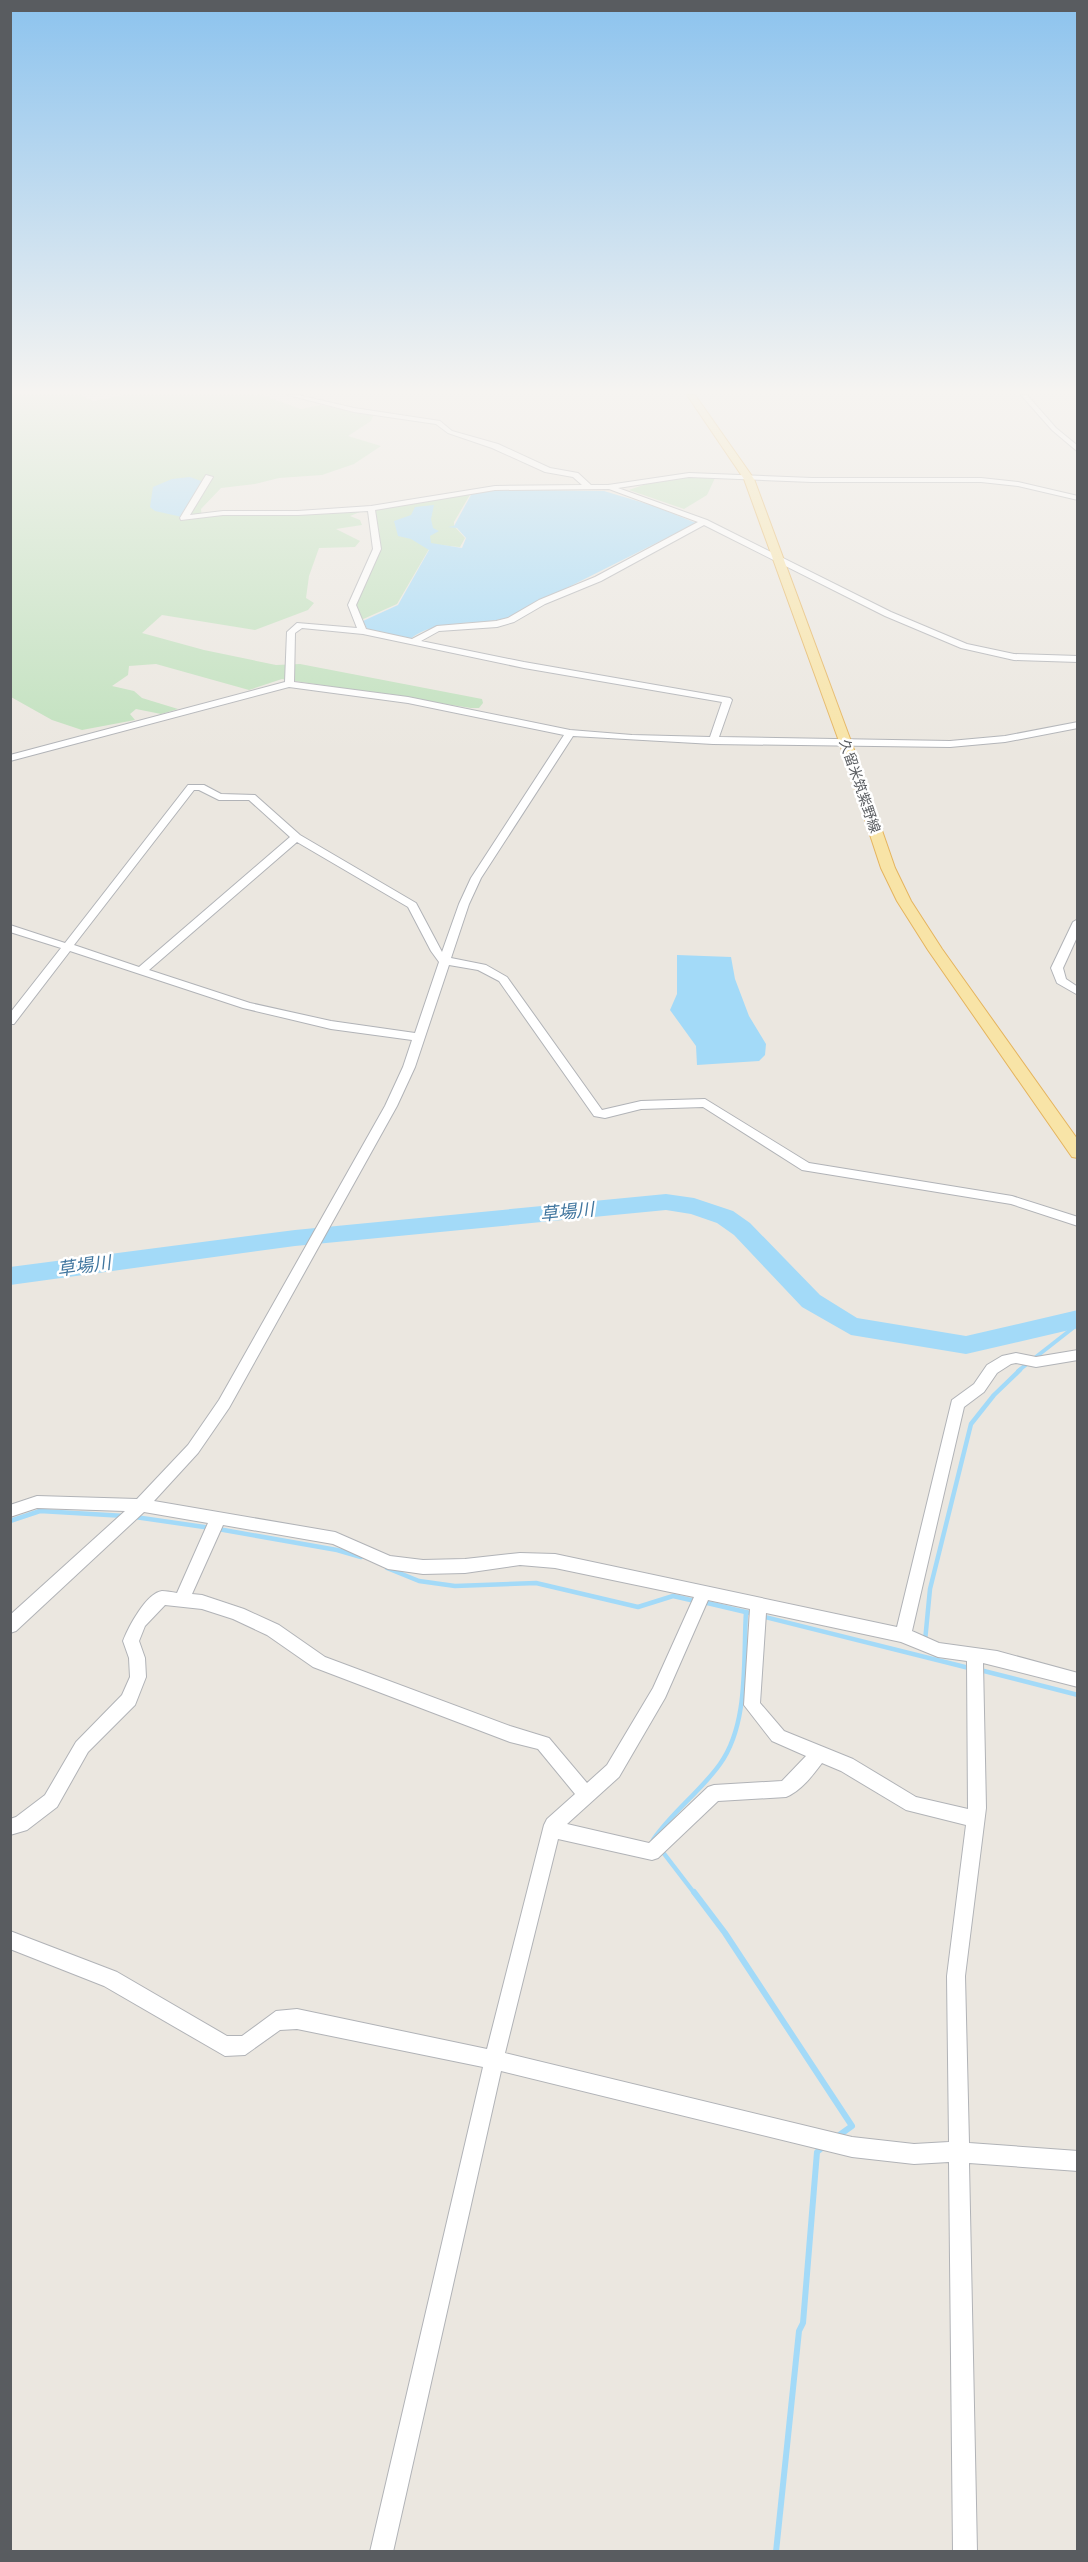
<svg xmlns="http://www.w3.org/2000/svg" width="1088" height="2562" font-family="Manrope,'Noto Sans JP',sans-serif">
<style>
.green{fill:#c1e1be}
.water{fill:#a3daf8}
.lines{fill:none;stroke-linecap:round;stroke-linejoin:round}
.stream-far2{stroke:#a3daf8;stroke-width:4}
.stream-far1{stroke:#a3daf8;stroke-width:4.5}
.stream{stroke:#a3daf8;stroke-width:6}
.river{fill:#a3daf8;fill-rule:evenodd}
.minor-casing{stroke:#b1b3b7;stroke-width:2}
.major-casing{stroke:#e5b45e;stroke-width:2}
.minor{fill:#fff;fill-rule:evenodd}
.major{fill:#f8e4a7;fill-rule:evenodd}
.labels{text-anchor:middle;stroke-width:5;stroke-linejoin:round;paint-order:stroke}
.far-street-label{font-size:14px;fill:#595c60;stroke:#fff}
.water-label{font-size:18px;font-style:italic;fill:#40769f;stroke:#fff}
</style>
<rect width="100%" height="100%" fill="#ebe7e0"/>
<g class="green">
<path d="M10 395H81L94 401 123 395H262L301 409 320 405 374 414 371 421 348 436 381 446 354 464 322 475 279 478 255 484 221 488 201 509 202 518 224 514 365 510 350 516 360 520 362 525 336 529 360 541 355 547 319 548 309 576 306 598 314 603 308 610 255 630 162 615 142 633 204 650 276 665 300 664 482 699 483 703 479 708H471L282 679 249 690 156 664 129 666 128 675 112 686 134 691 142 698 178 709 161 714 136 709 130 714 135 720 82 730 52 720 11 697Z"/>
<path d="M693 477 715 478 707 495 684 509 629 490 652 482Z"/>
<path d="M471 493 454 522V526L465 538 460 547 439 545 429 549 397 604 361 620 355 608 379 544 375 509Z"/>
</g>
<g class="water">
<path d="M190 477 204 482 182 517 155 511 150 507 153 487 172 479Z"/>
<path d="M501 490 604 491 654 506 696 523 507 618C476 626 436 618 410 639L368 631 363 621 398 605 429 550 411 539 398 536 394 521 411 515 415 507 434 505 431 519 433 528 439 531 430 536 431 543 462 548 466 538 457 528 448 527 454 526 472 493Z"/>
<path d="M677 955 731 957 735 979 749 1016 766 1044 765 1055 759 1061 697 1065 696 1046 670 1010 677 994Z"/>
</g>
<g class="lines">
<path class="stream-far2" d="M1018 1371 1078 1324"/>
<g class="stream-far1">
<path d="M135 1517 211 1528"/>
<path d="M10 1521 40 1511 125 1516"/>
<path d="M218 1529 337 1550 361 1557"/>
<path d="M387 1568 419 1581 455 1586 536 1583 638 1607 673 1596 695 1601"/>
<path d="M703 1602 754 1614"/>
<path d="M761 1616 969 1668"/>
<path d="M925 1641 930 1589 971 1424 994 1395 1020 1370"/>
<path d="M980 1670 1078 1695"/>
<path d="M653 1840C672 1812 700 1792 720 1764 749 1724 743 1660 746 1612"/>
<path d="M662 1851 695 1894"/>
</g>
<g class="stream">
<path d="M694 1892 725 1933 852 2126 838 2136"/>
<path d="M776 2552 799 2331 803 2323 817 2152 822 2148"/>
</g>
<path class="river" d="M666 1194 694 1198 733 1211 750 1223 820 1295 857 1318 966 1336 1078 1310V1328L966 1354 851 1335 802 1307 734 1235 717 1223 691 1214 666 1210 295 1246 10 1285V1267L295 1230Z"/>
<g class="minor-casing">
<g id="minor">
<path d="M288 395H298L354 408 440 421 452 431 498 444 550 468 578 473 591 485H608L689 473 812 478H981L1018 482 1078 496V500L1018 486 981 482H812L689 477 618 488 707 520 891 612 967 644 1014 654 1078 656V662L1014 660 961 648 885 616 704 525 601 581 545 604 514 622 497 627 439 631 421 641 524 662 730 698 732 700 719 737 950 741 1005 736 1078 722V728L1005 742 950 747 713 744 573 736 481 878 469 904 451 958 486 965 507 977 602 1110 641 1101 705 1099 809 1163 1012 1196 1078 1217V1226L1011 1204 802 1170 703 1107 641 1109 605 1118 594 1116 499 981 478 970 449 965 415 1067 397 1106 229 1408 198 1453 154 1501 335 1532 390 1556 423 1560 465 1559 520 1553 555 1554 897 1627 952 1400 974 1384 987 1365 1002 1356 1016 1353 1036 1357 1078 1350V1360L1036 1367 1016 1363 1011 1364 997 1373 984 1392 964 1407 912 1631 939 1643 997 1651 1078 1673V1687L983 1663 986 1808 965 1976 969 2143 1078 2151V2171L969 2163 977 2552H953L949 2162 914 2164 852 2157 501 2071 393 2552H370L483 2067 297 2029 280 2030 245 2055 225 2056 104 1986 10 1949V1931L117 1972 227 2036H242L276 2011 297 2009 487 2049 544 1825 547 1819 575 1794 538 1749 510 1742 313 1667 267 1635 233 1619 202 1609 165 1605 145 1626 139 1641 145 1658 146 1677 135 1705 88 1752 57 1807 27 1830 10 1835V1819L16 1817 45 1795 76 1742 122 1695 130 1677 129 1658 123 1641C128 1628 146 1593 162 1591 166 1591 172 1592 177 1593L208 1523 144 1512 16 1631 10 1633V1615L125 1511 37 1508 10 1517V1505L37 1496 137 1499 188 1445 219 1400 385 1106 403 1067 412 1040 331 1029 243 1008 70 951 14 1024H10V1013L61 948 10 932V925L65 943 188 785H204L221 794 255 795 300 835 416 903 442 952 459 904 471 878 564 735 408 703 289 687 10 761V755L285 682 287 632 297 623 357 628 348 605 373 549 368 511 298 515H223L181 520 180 518 206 475 213 477 190 515 223 511H298L371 506 495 486 582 485 573 477 545 472 492 448 448 433 436 424 354 412ZM609 489 698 522 595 577 539 600 508 618 496 621 437 626 412 639 366 629 356 605 381 549 375 510 495 490ZM302 628 363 634 524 668 722 702 710 737 632 735 570 730 408 697 294 682 295 633ZM194 790H199L219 800H249L290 837 139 967 74 945ZM297 842 408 907 431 951 439 962 415 1033 331 1021 250 1003 149 970ZM223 1525 333 1544 388 1569 423 1574 465 1573 520 1565 555 1568 694 1597 653 1688 607 1765 587 1783 549 1738 510 1726 325 1657 279 1625 244 1609 202 1595 192 1594ZM708 1600 750 1609 744 1705 772 1741 806 1756 782 1781 714 1785 708 1787 649 1843 567 1824 619 1777 665 1698ZM766 1613 901 1642 938 1657 967 1661 968 1809 916 1797 853 1759 784 1731 760 1703ZM822 1763 841 1771 906 1810 966 1825 947 1976 949 2142 914 2144 852 2137 505 2053 558 1839 652 1860 658 1858 718 1801 786 1797C801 1791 813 1775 822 1763Z"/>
<path d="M1021 395H1027L1056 428 1078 446V452L1052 430Z"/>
<path d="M1078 919V935L1063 968 1066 979 1078 987V995L1057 983 1051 968 1073 922Z"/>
</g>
</g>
<g class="major-casing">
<path id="major" d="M687 395H695L754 479 852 744 895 868 911 901 942 949 1078 1140V1158L1072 1157 928 950 897 901 881 868 840 744 744 479Z"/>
</g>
<use href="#minor" class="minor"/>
<use href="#major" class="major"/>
</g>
<linearGradient id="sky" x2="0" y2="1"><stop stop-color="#8cc3ee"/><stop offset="0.52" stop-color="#f6f4f1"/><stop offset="1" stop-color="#f6f4f1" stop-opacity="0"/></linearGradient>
<rect width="1088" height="753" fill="url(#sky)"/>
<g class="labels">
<g class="far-street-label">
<text transform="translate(860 786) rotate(71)" y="5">久留米筑紫野線</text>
</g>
<g class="water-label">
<text transform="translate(567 1212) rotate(-6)" y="6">草場川</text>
<text transform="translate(84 1266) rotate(-8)" y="6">草場川</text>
</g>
</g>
<rect width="1088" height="2562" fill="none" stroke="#595c60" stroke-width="24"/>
</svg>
